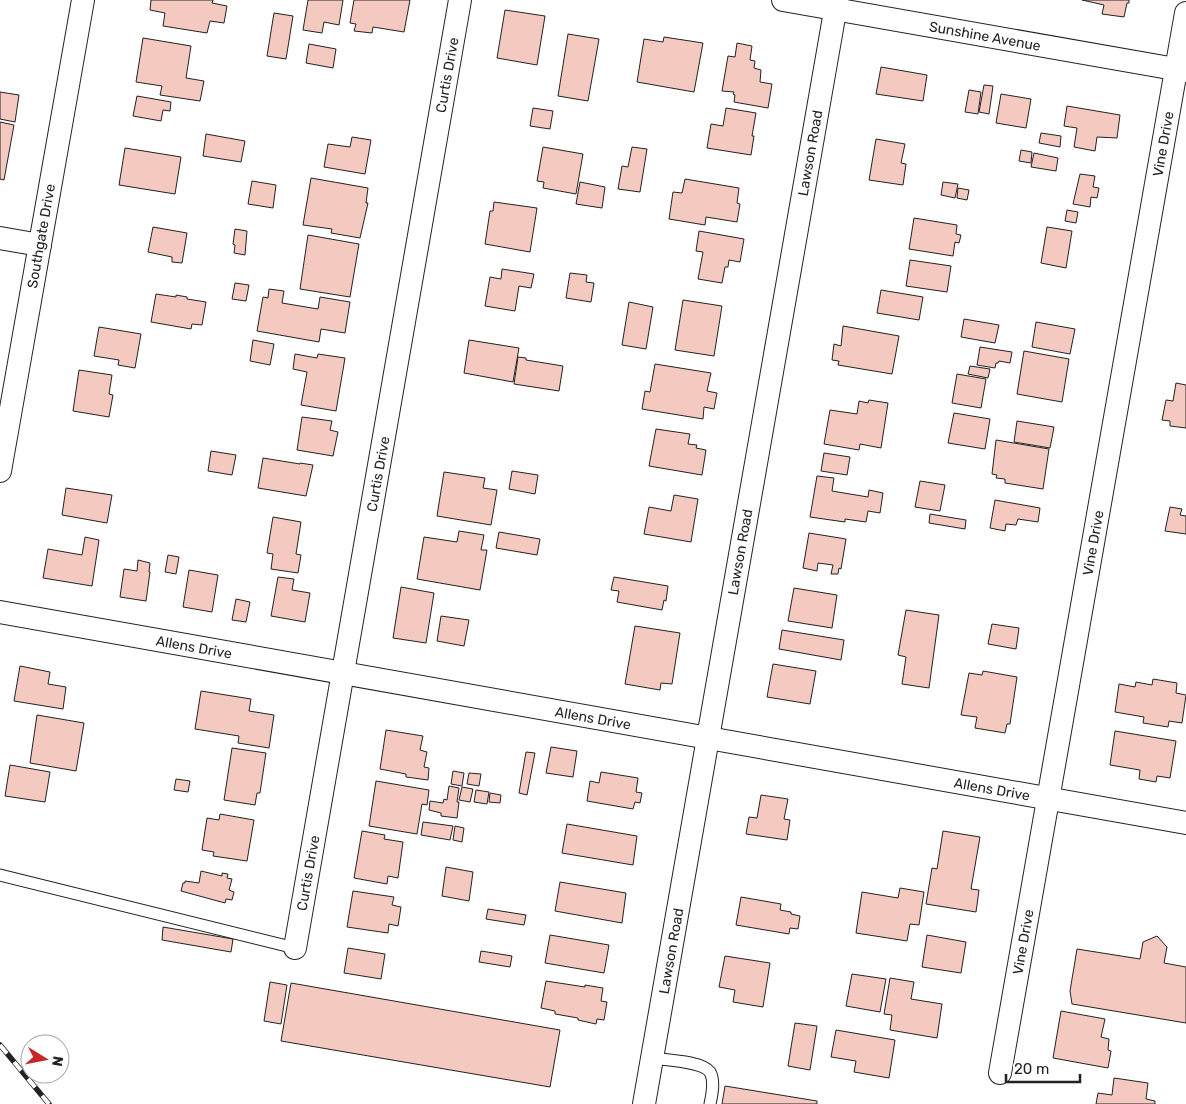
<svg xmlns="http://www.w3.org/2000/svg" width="1186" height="1104" font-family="Rubik,sans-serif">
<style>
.building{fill:#f3c9c0;stroke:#222}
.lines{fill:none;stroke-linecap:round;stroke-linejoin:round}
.service-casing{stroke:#222;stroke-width:13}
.minor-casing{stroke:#222;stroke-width:24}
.service{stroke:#fff;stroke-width:11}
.minor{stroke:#fff;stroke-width:22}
.rail-casing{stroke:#222;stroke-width:5.5}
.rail{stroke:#fff;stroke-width:4;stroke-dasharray:11;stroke-linecap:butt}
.labels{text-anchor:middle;stroke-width:4;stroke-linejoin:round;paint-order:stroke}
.street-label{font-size:14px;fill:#222;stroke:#fff}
</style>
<rect width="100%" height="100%" fill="#fff"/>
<g class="building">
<path d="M151 0H213L212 3 227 6 224 23 210 21 207 33 163 26 165 13 150 10Z"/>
<path d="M308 0H343L339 25 324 22 322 33 303 30Z"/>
<path d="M354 0H410L404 32 373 27 372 33 354 31 356 24 350 23Z"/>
<path d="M1082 0H1129V3H1127L1124 17 1102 14 1104 5Z"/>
<path d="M505 10 545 16 537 65 497 58Z"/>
<path d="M274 13 293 16 286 59 267 56Z"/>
<path d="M568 34 599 39 588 101 558 96Z"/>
<path d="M664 37 703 43 694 92 637 82 644 39 663 42Z"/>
<path d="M143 38 191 46 186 78 204 81 200 101 160 95 162 86 136 82Z"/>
<path d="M737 43 752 46 750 60 755 61 754 68 761 70 760 82 772 84 768 108 734 102 735 95 733 94 734 92 722 91 728 56 735 57Z"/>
<path d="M309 44 336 49 333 68 306 63Z"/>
<path d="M881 67 927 75 923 101 876 94Z"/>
<path d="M984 85 993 86 989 114 979 112Z"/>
<path d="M969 90 981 92 978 114 965 112Z"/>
<path d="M0 92 19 95 15 122 0 119Z"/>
<path d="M1001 94 1031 99 1026 128 996 123Z"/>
<path d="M137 96 171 102 170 111 163 110 161 121 133 116Z"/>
<path d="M1067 106 1120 115 1117 138 1097 137 1095 151 1074 147 1077 128 1064 126Z"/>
<path d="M533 108 553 111 550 129 530 126Z"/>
<path d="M726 108 756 113 752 136H754L751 155 707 148 711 124 723 126Z"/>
<path d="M0 122 14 125 4 180 0 179Z"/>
<path d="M1041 133 1061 136 1060 147 1039 143Z"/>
<path d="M206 134 245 141 241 162 203 156Z"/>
<path d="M352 137 371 140 365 174 324 167 328 144 350 147Z"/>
<path d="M876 139 905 144 901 163 906 164 903 185 869 180Z"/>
<path d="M543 147 583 154 576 194 543 188 544 182 537 181Z"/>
<path d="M632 147 647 149 640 192 618 189 622 166 628 167Z"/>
<path d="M125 148 181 157 175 194 119 185Z"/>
<path d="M1021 150 1032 152 1031 163 1019 161Z"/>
<path d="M1034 153 1058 158 1056 171 1031 167Z"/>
<path d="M1080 174 1095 176 1093 187 1099 188 1097 198 1091 197 1090 207 1073 204Z"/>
<path d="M311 178 368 188 366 203H368L360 238 331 233 332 229 303 225Z"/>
<path d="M685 179 739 188 737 203 740 204 737 222 706 217 705 225 669 219 673 192 682 193Z"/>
<path d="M252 181 276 185 273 208 248 204Z"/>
<path d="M580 182 605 187 602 208 576 204Z"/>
<path d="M943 182 958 184 955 198 941 195Z"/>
<path d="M958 188 969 190 967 200 957 198Z"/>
<path d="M494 202 537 208 530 252 485 244 490 211H493Z"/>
<path d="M1067 210 1078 212 1076 223 1065 221Z"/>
<path d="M914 218 957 225 956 234 961 235 959 243 955 242 953 256 909 249Z"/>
<path d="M153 227 187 233 182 263 172 262V257L148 252Z"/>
<path d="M1047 227 1072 231 1066 268 1041 263Z"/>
<path d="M235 229 247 231 245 255 234 253 235 245 233 244Z"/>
<path d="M699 231 744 239 740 262 729 260 728 267H725L722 283 698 279 703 252 696 251Z"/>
<path d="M308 235 359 244 350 297 300 289Z"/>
<path d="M910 260 951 266 947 292 906 286Z"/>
<path d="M502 269 534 274 531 288 519 286 515 311 485 306 490 277 501 279Z"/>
<path d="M570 273 587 275 586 282 594 283 591 302 566 298Z"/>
<path d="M235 283 249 285 246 301 232 299Z"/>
<path d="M269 289 284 291 282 303 318 309 320 297 350 302 345 333 321 329 319 342 257 331 263 297 268 298Z"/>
<path d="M881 290 923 297 919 320 877 313Z"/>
<path d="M156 294 176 297V295L187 297V299L206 302 202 325 192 324 191 329 151 322Z"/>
<path d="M683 300 722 306 714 356 675 350Z"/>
<path d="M629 302 653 307 646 349 622 345Z"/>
<path d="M964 319 999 325 995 343 961 337Z"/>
<path d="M1036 322 1075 329 1070 354 1032 347Z"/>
<path d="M843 326 899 336 892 374 838 365 839 361 832 360 834 344 841 346Z"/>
<path d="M99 327 141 334 135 368 118 365 119 360 94 356Z"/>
<path d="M253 340 274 344 270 365 250 361Z"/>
<path d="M469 340 519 348 513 382 464 373Z"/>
<path d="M980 347 1012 352 1010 363 999 361 998 363H996L995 368 977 365Z"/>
<path d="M1024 351 1069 359 1062 402 1017 394Z"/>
<path d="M295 354 317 358 318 354 345 358 336 411 301 405 307 372 293 369Z"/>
<path d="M518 357 526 358V360L563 366 559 391 514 384Z"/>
<path d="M655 364 711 373 707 391 717 393 714 409 704 407 703 419 642 409 645 391 650 392Z"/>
<path d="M970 366 990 369 988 378 968 374Z"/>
<path d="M79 370 112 375 109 394 113 395 109 417 73 411Z"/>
<path d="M957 374 986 379 981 408 952 403Z"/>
<path d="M1176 383 1186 385V428L1170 426V421L1162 420 1166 400 1173 401Z"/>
<path d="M869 400 888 403 881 448 860 444 859 450 824 444 830 410 857 414 859 401 868 403Z"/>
<path d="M954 413 990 419 985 449 948 443Z"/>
<path d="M302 417 332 421 330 430 338 432 333 456 297 450Z"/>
<path d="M1017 421 1054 427 1050 448 1014 442Z"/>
<path d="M656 429 690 434 688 444 697 445 696 448 706 450 702 475 649 466Z"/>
<path d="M996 440 1049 449 1043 489 1005 483V479L996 478 997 475 992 474Z"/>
<path d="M211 451 236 455 232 475 208 471Z"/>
<path d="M824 453 850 457 847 475 821 471Z"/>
<path d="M263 458 300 464V463L313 465 306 496 258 488Z"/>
<path d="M512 471 538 475 535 494 509 489Z"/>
<path d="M444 472 485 478 483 488 497 490 491 525 437 516Z"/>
<path d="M817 476 834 478 832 491 868 497 869 490 883 493 880 513 868 511 866 522 845 519V522L810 517Z"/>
<path d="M920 481 945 485 940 511 915 507Z"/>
<path d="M66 488 112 495 107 523 62 515Z"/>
<path d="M674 495 698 499 691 542 644 534 649 507 671 511Z"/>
<path d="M995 500 1040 508 1038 522 1018 519 1016 525 1006 524 1005 531 990 528Z"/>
<path d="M1170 507 1182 509 1180 515 1186 516V534L1165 531Z"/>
<path d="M930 514 966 520 965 529 929 523Z"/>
<path d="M273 517 301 522 296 554 301 555 298 573 271 569 273 554 267 553Z"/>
<path d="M459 531 484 535 481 550H487L480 590 417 579 424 537 457 542Z"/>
<path d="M499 532 540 539 537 555 496 548Z"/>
<path d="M809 533 846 539 841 569 839 568 838 574H831L833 565 818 563 817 571 803 568Z"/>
<path d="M85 537 99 540 92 586 43 578 48 549 82 555Z"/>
<path d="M168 555 179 557 176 574 165 572Z"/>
<path d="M138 560 150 563 149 572H150L146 601 120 597 124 569 137 571Z"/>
<path d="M189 570 218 575 212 612 183 607Z"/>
<path d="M278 577 294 579 292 590 310 593 305 622 271 616Z"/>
<path d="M614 577 668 586 666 601 664 600 662 610 617 602 619 591 611 590Z"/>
<path d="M401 587 434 593 426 643 393 638Z"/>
<path d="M794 588 837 595 832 628 788 621Z"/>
<path d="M236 599 250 602 246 622 232 620Z"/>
<path d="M906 610 939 615 929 688 902 684 906 657 898 655Z"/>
<path d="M441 616 469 620 464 646 437 641Z"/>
<path d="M992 624 1019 628 1016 649 988 644Z"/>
<path d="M635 626 680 633 672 684 661 683 660 690 625 684Z"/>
<path d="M782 630 844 640 841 660 779 649Z"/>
<path d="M773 664 816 671 810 704 767 697Z"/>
<path d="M20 666 50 672 48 684 66 687 63 709 14 701Z"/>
<path d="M983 671 1017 677 1010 724H1007L1005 733 975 728 977 717 961 715 969 673 982 675Z"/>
<path d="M1153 679 1177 683 1176 693 1186 695 1182 723 1169 721 1168 727 1143 723 1144 717 1115 712 1119 684 1135 687 1136 682 1152 685Z"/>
<path d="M201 691 251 699 249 711 274 715 269 748 238 743 239 736 195 729Z"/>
<path d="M37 715 84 723 76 771 30 763Z"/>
<path d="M386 730 423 736 420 750 427 752 424 767 429 768 428 780 406 777V774L380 769Z"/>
<path d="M1115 731 1176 741 1170 778 1157 776 1156 782 1139 779 1140 770 1110 765Z"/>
<path d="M551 747 577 751 573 777 546 773Z"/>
<path d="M232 748 266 753 260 793H257L255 805 224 800Z"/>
<path d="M526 752 535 753 527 795 519 793Z"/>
<path d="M10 765 50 772 45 802 5 796Z"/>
<path d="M453 771 464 773 462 786 451 784Z"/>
<path d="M601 772 638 778 636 792 642 793 640 803 635 802 633 809 587 801 590 781 599 783Z"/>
<path d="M469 773 481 774 479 786 467 784Z"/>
<path d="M176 779 190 781 188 792 174 790Z"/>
<path d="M376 781 429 790 427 805 422 804 417 834 369 826Z"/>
<path d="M449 786 459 788 457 802H459L457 818 441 816V813L429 810 430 801 443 803 444 799 447 800Z"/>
<path d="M462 787 473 789 470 802 459 800Z"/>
<path d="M476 790 489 792 487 804 474 802Z"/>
<path d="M490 793 501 795 500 803 489 802Z"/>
<path d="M761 795 788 799 784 819 790 820 787 840 746 834 749 817 757 818Z"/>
<path d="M220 814 254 820 247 861 213 856 214 852 202 850 207 818 219 820Z"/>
<path d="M423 822 453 826 450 840 421 835Z"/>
<path d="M567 824 637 836 633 865 562 853Z"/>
<path d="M455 826 464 828 462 842 453 840Z"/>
<path d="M362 831 385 835 384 839 403 842 398 878 388 876 387 884 354 878Z"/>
<path d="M943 831 980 837 971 889 979 890 976 912 926 904 932 868 937 869Z"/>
<path d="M446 867 473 872 469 901 442 896Z"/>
<path d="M201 871 222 876V873L228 874 227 878 232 879 229 890 234 892 232 900 226 899 225 903 181 891 183 883H185V881L199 883Z"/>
<path d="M560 882 626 893 622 923 555 911Z"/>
<path d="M900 888 924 892 919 925 910 924 907 941 856 933 862 892 898 898Z"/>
<path d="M353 891 394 897 392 905 401 907 398 926 389 924 388 933 347 927Z"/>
<path d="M741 897 781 904 780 910 791 912V914L800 916 798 929 790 928 789 934 736 925Z"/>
<path d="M488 909 526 915 524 925 486 919Z"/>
<path d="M163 927 233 939 231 952 162 940Z"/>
<path d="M550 935 609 945 604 973 545 963Z"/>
<path d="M927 935 966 942 961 973 922 967Z"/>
<path d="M1157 936 1167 947 1164 963 1186 967V1023L1072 1004 1070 991 1077 949 1140 959 1143 942Z"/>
<path d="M348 948 385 954 381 979 344 973Z"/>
<path d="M481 951 512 956 510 967 479 962Z"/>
<path d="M725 956 770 963 763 1007 733 1002 735 990 719 987Z"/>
<path d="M852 974 886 979 880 1012 846 1006Z"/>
<path d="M890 978 914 982 911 999 942 1004 937 1038 890 1030 892 1015 884 1014Z"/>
<path d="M546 981 585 987V985L603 988 601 1001 607 1002 604 1020 597 1019 596 1024 578 1020V1018L555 1014V1011L541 1008Z"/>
<path d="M270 982 287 985 281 1024 264 1021Z"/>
<path d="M291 983 560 1030 550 1087 281 1041Z"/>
<path d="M1061 1011 1105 1019 1101 1037 1109 1039 1108 1050 1111 1051 1108 1068 1053 1058Z"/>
<path d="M795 1023 817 1026 810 1070 788 1066Z"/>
<path d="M836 1030 895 1040 889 1078 854 1072 856 1061 831 1057Z"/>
<path d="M1114 1078 1148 1083 1146 1099 1155 1101V1104H1096L1098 1093 1112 1095Z"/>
<path d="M725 1086 817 1101V1104H722Z"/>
</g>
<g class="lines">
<g class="service-casing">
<g id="service">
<path d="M0 875 295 948"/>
<path d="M652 1058C665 1060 702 1061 710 1072 715 1081 712 1095 710 1104"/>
</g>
</g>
<g class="minor-casing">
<g id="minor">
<path d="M783 0 1186 71"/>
<path d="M0 238 40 245"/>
<path d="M0 471 83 0"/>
<path d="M0 612 1186 823"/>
<path d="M295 948 460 0"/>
<path d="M1000 1073 1186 13"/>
<path d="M644 1104 837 0"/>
</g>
</g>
<use href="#service" class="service"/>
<use href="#minor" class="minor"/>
<g class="rail-casing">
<path id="rail" d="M0 1045 49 1104"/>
</g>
<use href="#rail" class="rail"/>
</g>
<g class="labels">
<g class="street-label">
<text transform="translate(985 36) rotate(10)" y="5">Sunshine Avenue</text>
<text transform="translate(447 75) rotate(-80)" y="5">Curtis Drive</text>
<text transform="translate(1163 144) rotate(-80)" y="5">Vine Drive</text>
<text transform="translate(810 153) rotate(-80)" y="5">Lawson Road</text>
<text transform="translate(41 236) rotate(-80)" y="5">Southgate Drive</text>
<text transform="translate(378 474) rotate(-80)" y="5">Curtis Drive</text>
<text transform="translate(1093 543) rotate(-80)" y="5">Vine Drive</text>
<text transform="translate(740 552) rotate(-80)" y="5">Lawson Road</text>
<text transform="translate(194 647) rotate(10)" y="5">Allens Drive</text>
<text transform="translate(593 718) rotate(10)" y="5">Allens Drive</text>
<text transform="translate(992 789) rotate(10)" y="5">Allens Drive</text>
<text transform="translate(308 873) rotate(-80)" y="5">Curtis Drive</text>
<text transform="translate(1023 942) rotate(-80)" y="5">Vine Drive</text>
<text transform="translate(671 951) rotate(-80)" y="5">Lawson Road</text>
</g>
</g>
<g transform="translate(45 1059) rotate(100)"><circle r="24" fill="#ffffff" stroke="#a7a7a7"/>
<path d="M0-4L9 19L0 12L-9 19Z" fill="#c62828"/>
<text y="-8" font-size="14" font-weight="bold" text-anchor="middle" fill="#222222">N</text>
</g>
<path d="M1006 1074v8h74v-8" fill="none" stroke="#222222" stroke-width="2.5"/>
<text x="1014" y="1074" font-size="15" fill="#222222" stroke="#ffffff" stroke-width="4" paint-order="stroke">20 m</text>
</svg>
